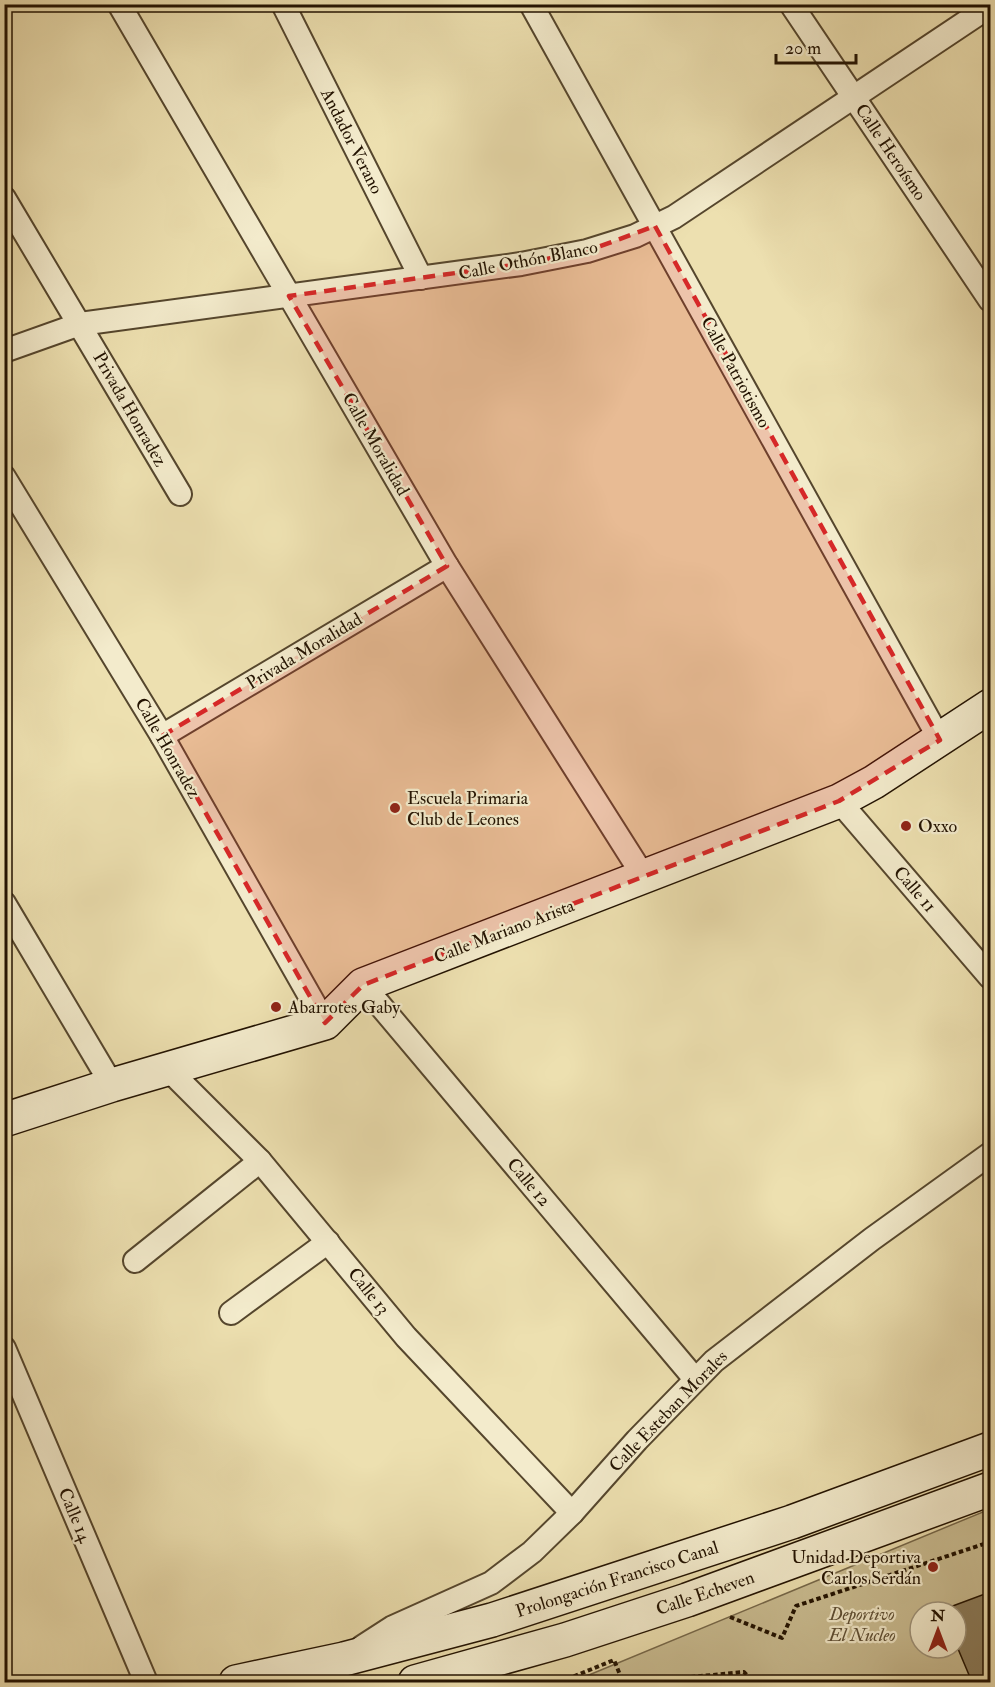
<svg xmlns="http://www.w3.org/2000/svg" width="995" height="1687" font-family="'IM FELL Double Pica',serif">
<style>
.green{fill:#cabd92;stroke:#76684a;stroke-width:1.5;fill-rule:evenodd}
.shadow{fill:#0003}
.building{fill:#8c7d5c;stroke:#221201;stroke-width:1.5}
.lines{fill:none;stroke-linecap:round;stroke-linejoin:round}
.street-casing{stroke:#55462d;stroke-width:26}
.secondary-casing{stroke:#221201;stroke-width:36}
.path{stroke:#221201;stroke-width:4;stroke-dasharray:4.5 3;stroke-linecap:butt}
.street{stroke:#f3ebcc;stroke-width:22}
.secondary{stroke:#f3ebcc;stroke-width:33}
.marked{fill:#d62828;fill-opacity:0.2;stroke:#d62828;stroke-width:4.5;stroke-dasharray:12 8;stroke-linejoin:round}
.poi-dot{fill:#8f2418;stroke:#f3ebcc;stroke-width:2}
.labels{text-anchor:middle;stroke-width:4.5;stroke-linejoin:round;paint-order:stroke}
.street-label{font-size:18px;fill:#221201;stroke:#f3ebcc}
.poi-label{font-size:18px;fill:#221201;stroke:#f3ebcc;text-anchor:start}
.park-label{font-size:18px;font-style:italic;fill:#5d4e34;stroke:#f3ebcc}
</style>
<rect width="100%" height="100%" fill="#ede0b0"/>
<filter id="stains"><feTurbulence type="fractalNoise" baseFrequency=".00333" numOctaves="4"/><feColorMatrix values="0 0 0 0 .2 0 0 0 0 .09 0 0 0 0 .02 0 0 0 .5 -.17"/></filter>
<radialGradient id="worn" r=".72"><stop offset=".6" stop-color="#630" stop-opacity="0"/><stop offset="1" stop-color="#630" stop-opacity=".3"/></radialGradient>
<path class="green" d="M990 1509V1682H572ZM920 1612H956V1648H920Z"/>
<path class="shadow" d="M990 1594V1682H974L956 1640V1612H944V1611Z"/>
<path class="building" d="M990 1592V1682H972L956 1644V1612H943L942 1610Z"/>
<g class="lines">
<g class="street-casing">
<g id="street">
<path d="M119 4 447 566 644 877"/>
<path d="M283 4 421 278"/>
<path d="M531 4 940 740"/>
<path d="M791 4 990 300"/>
<path d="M4 198 180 494"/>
<path d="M4 351 80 324 521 264 587 251 635 236 674 217 990 6"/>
<path d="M4 477 162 736 325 1023"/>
<path d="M162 736 447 566"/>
<path d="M839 801 990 977"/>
<path d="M4 903 112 1085"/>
<path d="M363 985 695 1379"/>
<path d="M167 1068 260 1161 406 1337 572 1513"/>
<path d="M135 1261 260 1161"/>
<path d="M231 1313 328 1242"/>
<path d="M4 1348 146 1682"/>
<path d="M362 1647 393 1627 491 1583 532 1552 572 1513 637 1440 714 1361 872 1239 990 1154"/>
</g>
</g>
<g class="secondary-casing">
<g id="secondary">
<path d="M4 1120 112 1085 325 1023 363 985 839 801 874 782 990 706"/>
<path d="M236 1682 344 1659 492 1620 792 1522 990 1449"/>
<path d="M415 1682 565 1640 687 1600 990 1489"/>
</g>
</g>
<g class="path">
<path d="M730 1617 782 1638 796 1606 990 1542"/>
<path d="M560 1682 614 1660 623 1682"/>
<path d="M679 1682 680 1678 744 1672 753 1682"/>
</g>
<use href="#street" class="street"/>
<use href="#secondary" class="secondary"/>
</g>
<path class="marked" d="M655 226 940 740 839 801 363 985 325 1023 162 736 447 566 289 296 521 264 587 251Z"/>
<g class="poi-dot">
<circle cx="395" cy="808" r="6"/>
<circle cx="906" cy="826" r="6"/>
<circle cx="276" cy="1007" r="6"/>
<circle cx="933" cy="1567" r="6"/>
</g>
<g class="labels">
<g class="street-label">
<text transform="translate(352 141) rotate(63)" y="6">Andador Verano</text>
<text transform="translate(891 152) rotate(56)" y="6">Calle Heroísmo</text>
<text transform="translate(528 260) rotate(-11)" y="6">Calle Othón Blanco</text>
<text transform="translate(736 372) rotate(61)" y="6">Calle Patriotismo</text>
<text transform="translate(130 409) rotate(60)" y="6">Privada Honradez</text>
<text transform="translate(376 444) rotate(60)" y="6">Calle Moralidad</text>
<text transform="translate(304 651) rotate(-31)" y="6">Privada Moralidad</text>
<text transform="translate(168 748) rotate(60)" y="6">Calle Honradez</text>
<text transform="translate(915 889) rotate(49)" y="6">Calle 11</text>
<text transform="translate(504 931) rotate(-21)" y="6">Calle Mariano Arista</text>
<text transform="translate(529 1182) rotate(50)" y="6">Calle 12</text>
<text transform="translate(369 1291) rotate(51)" y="6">Calle 13</text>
<text transform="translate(668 1411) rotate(-46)" y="6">Calle Esteban Morales</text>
<text transform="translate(75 1515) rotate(67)" y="6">Calle 14</text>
<text transform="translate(617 1579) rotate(-18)" y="6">Prolongación Francisco Canal</text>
<text transform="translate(705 1593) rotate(-19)" y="6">Calle Echeven</text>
</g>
<g class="poi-label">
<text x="407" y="804">Escuela Primaria<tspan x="407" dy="21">Club de Leones</tspan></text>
<text x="918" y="832">Oxxo</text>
<text x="288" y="1013">Abarrotes Gaby</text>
<text x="921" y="1563" text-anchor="end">Unidad Deportiva<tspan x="921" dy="21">Carlos Serdán</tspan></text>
</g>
<g class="park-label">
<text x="862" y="1620">Deportivo<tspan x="862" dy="21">El Nucleo</tspan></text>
</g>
</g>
<rect width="995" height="1687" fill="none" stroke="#ede0b0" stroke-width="24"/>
<rect x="6" y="6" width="983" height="1675" fill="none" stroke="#221201" stroke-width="3"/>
<rect x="12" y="12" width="971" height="1663" fill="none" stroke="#221201" stroke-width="1.5"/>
<g transform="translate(938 1630)"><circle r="28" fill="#f3ebcc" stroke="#9f947b" stroke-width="1.5"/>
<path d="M0-4.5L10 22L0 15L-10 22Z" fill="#8f2418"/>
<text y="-9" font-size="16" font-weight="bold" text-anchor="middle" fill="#221201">N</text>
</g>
<path d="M776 54v9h80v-9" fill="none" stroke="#221201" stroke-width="3"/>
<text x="785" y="54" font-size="18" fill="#221201" stroke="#f3ebcc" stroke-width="4.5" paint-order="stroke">20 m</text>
<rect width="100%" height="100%" filter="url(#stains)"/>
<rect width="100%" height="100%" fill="url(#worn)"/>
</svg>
